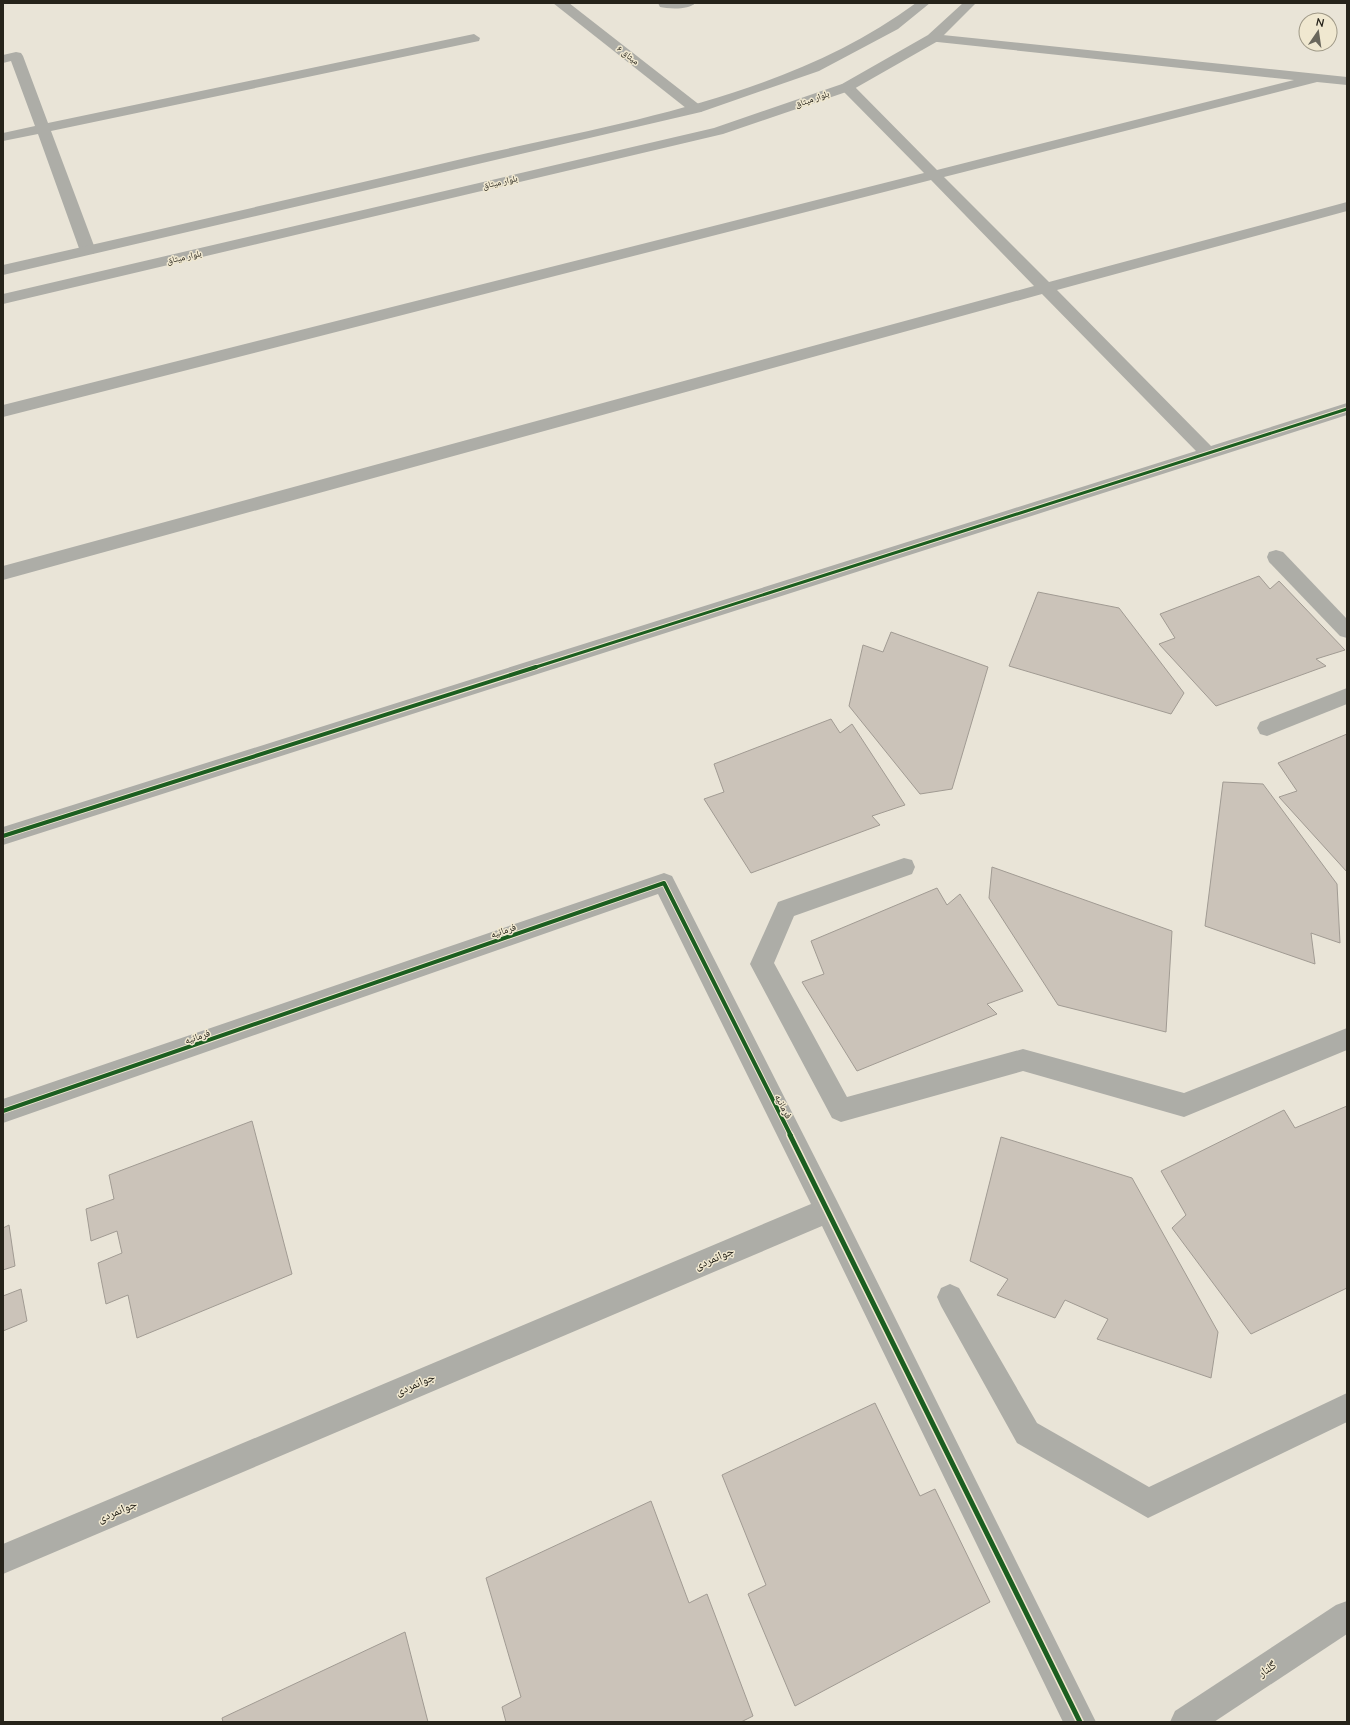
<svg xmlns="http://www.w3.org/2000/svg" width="1350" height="1725" font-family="'Nunito Sans','Noto Naskh Arabic',sans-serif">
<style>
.building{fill:#cbc3b9;stroke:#a19b93}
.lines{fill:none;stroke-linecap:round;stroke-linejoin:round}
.service{fill:#adada7;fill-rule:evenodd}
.minor{fill:#adada7;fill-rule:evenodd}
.tertiary{fill:#adada7;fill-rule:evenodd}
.cycleway-far2-casing{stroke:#f0e8d0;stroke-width:5}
.cycleway-far1-casing{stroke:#f0e8d0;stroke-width:6}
.cycleway-casing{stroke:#f0e8d0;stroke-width:8}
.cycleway-far2{stroke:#1b5e20;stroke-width:3}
.cycleway-far1{stroke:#1b5e20;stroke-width:4}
.cycleway{stroke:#1b5e20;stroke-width:5}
.labels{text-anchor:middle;stroke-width:3;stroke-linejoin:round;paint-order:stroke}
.far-street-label{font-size:9px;fill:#26231a;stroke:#f0e8d0}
.street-label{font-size:10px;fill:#26231a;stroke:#f0e8d0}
.near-street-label{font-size:12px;fill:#26231a;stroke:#f0e8d0}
</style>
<rect width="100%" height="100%" fill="#e9e4d7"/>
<g class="building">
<path d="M1259 576 1270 589 1279 581 1345 650 1316 659 1326 666 1216 706 1159 644 1175 638 1160 614Z"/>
<path d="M1038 592 1119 608 1184 693 1171 714 1009 666Z"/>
<path d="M891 632 988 667 952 789 920 794 849 706 863 645 883 652Z"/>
<path d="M831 719 840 733 852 724 905 805 872 816 880 825 751 873 704 799 724 792 714 764Z"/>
<path d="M1347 734V872L1279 797 1297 791 1278 763Z"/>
<path d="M1223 782 1263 784 1337 884 1340 943 1311 933 1315 964 1205 926Z"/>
<path d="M992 867 1172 931 1166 1032 1058 1005 989 898Z"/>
<path d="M937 888 947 905 960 894 1023 991 987 1004 997 1014 857 1071 802 982 824 974 811 941Z"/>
<path d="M1347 1106V1288L1251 1334 1172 1228 1186 1215 1161 1171 1284 1110 1295 1128Z"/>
<path d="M252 1121 292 1274 137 1338 128 1295 106 1304 98 1263 122 1253 117 1231 91 1241 86 1209 114 1199 109 1175Z"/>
<path d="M1001 1137 1132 1178 1218 1332 1211 1378 1097 1339 1108 1319 1065 1300 1055 1318 997 1295 1008 1279 970 1261Z"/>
<path d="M9 1225 15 1266 3 1270V1228Z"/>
<path d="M21 1289 27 1321 3 1331V1296Z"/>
<path d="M875 1403 920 1496 935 1489 990 1602 795 1706 748 1594 766 1585 722 1475Z"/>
<path d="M651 1501 689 1603 707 1594 753 1716 741 1722H506L502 1707 521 1697 486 1578Z"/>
<path d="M405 1632 428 1722H223L222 1718Z"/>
</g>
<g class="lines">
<g class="service">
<path d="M1276 550 1283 552 1347 619V638L1340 636 1269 562 1267 557 1269 552Z"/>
<path d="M1347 688V704L1267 736 1260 734 1257 728 1260 722Z"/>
<path d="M904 858 912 860 915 867 912 874 794 916 774 963 847 1097 1023 1049 1184 1093 1347 1028V1050L1184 1117 1023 1071 841 1122 832 1118 750 964 778 902Z"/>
<path d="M950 1284 959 1288 1037 1423 1149 1487 1347 1393V1422L1148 1518 1017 1443 941 1306 937 1297 941 1288Z"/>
</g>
<g class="minor">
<path d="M553 3H569L701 106 703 109 701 112H691Z"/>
<path d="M658 3H695C690 10 668 9 660 7Z"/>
<path d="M474 34 480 38 479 41 51 131 96 251 93 254H83L80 251 38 134 3 141V133L35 126 11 61 3 63V55L16 52 21 53 23 56 48 123Z"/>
<path d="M933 34 1347 77V85L1317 82 944 177 1049 282 1347 202V211L1057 290 1211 446 1347 403V415L3 845V827L1196 451 1042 294 3 580V566L1034 286 931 180 3 417V405L924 173 842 90 840 87 842 84H852L937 170 1294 80 928 41 927 38Z"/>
<path d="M664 873 672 876 837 1201 1096 1722H1063L822 1226 3 1574V1544L811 1204 658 894 3 1123V1099Z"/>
<path d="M1347 1601V1634L1214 1722H1170L1175 1711 1336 1605Z"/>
</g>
<g class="tertiary">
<path d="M916 3H930L898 29 819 71 701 112 3 275V265C157 230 312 194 466 158 618 123 787 98 916 3Z"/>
<path d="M963 3H976L938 41 852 90 723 134 3 304V294L714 128 842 84 928 35Z"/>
</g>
<g class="cycleway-far2-casing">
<path id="cycleway-far2" d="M533 668 1347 409"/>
</g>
<g class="cycleway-far1-casing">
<g id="cycleway-far1">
<path d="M3 836 536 667"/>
<path d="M3 1111 664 883 791 1136"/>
</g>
</g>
<g class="cycleway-casing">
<path id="cycleway" d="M790 1135 1080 1722"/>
</g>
<use href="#cycleway-far2" class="cycleway-far2"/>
<use href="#cycleway-far1" class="cycleway-far1"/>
<use href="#cycleway" class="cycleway"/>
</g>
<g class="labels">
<g class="far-street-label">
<text transform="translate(628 55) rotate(38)" y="3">میثاق ۶</text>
<text transform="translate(812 99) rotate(-19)" y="3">بلوار میثاق</text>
<text transform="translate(500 182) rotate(-13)" y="3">بلوار میثاق</text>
<text transform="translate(184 257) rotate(-13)" y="3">بلوار میثاق</text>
</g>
<g class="street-label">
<text transform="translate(503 930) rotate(-19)" y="4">فرمانیه</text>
<text transform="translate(197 1036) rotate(-19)" y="4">فرمانیه</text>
<text transform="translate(784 1106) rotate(63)" y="4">فرمانیه</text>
</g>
<g class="near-street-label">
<text transform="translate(714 1258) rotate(-23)" y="4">جوانمردی</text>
<text transform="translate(415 1384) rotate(-23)" y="4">جوانمردی</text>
<text transform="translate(117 1511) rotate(-23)" y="4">جوانمردی</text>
<text transform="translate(1267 1669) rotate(-33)" y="4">گلنار</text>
</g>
</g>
<rect width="1350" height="1725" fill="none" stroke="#26231a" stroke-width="8"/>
<g transform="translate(1318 32) rotate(13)"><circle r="19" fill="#f0e8d0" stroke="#9f9987"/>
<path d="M0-3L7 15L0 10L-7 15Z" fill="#6a675c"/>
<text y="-6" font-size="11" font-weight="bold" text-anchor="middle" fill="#26231a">N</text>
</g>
</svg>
